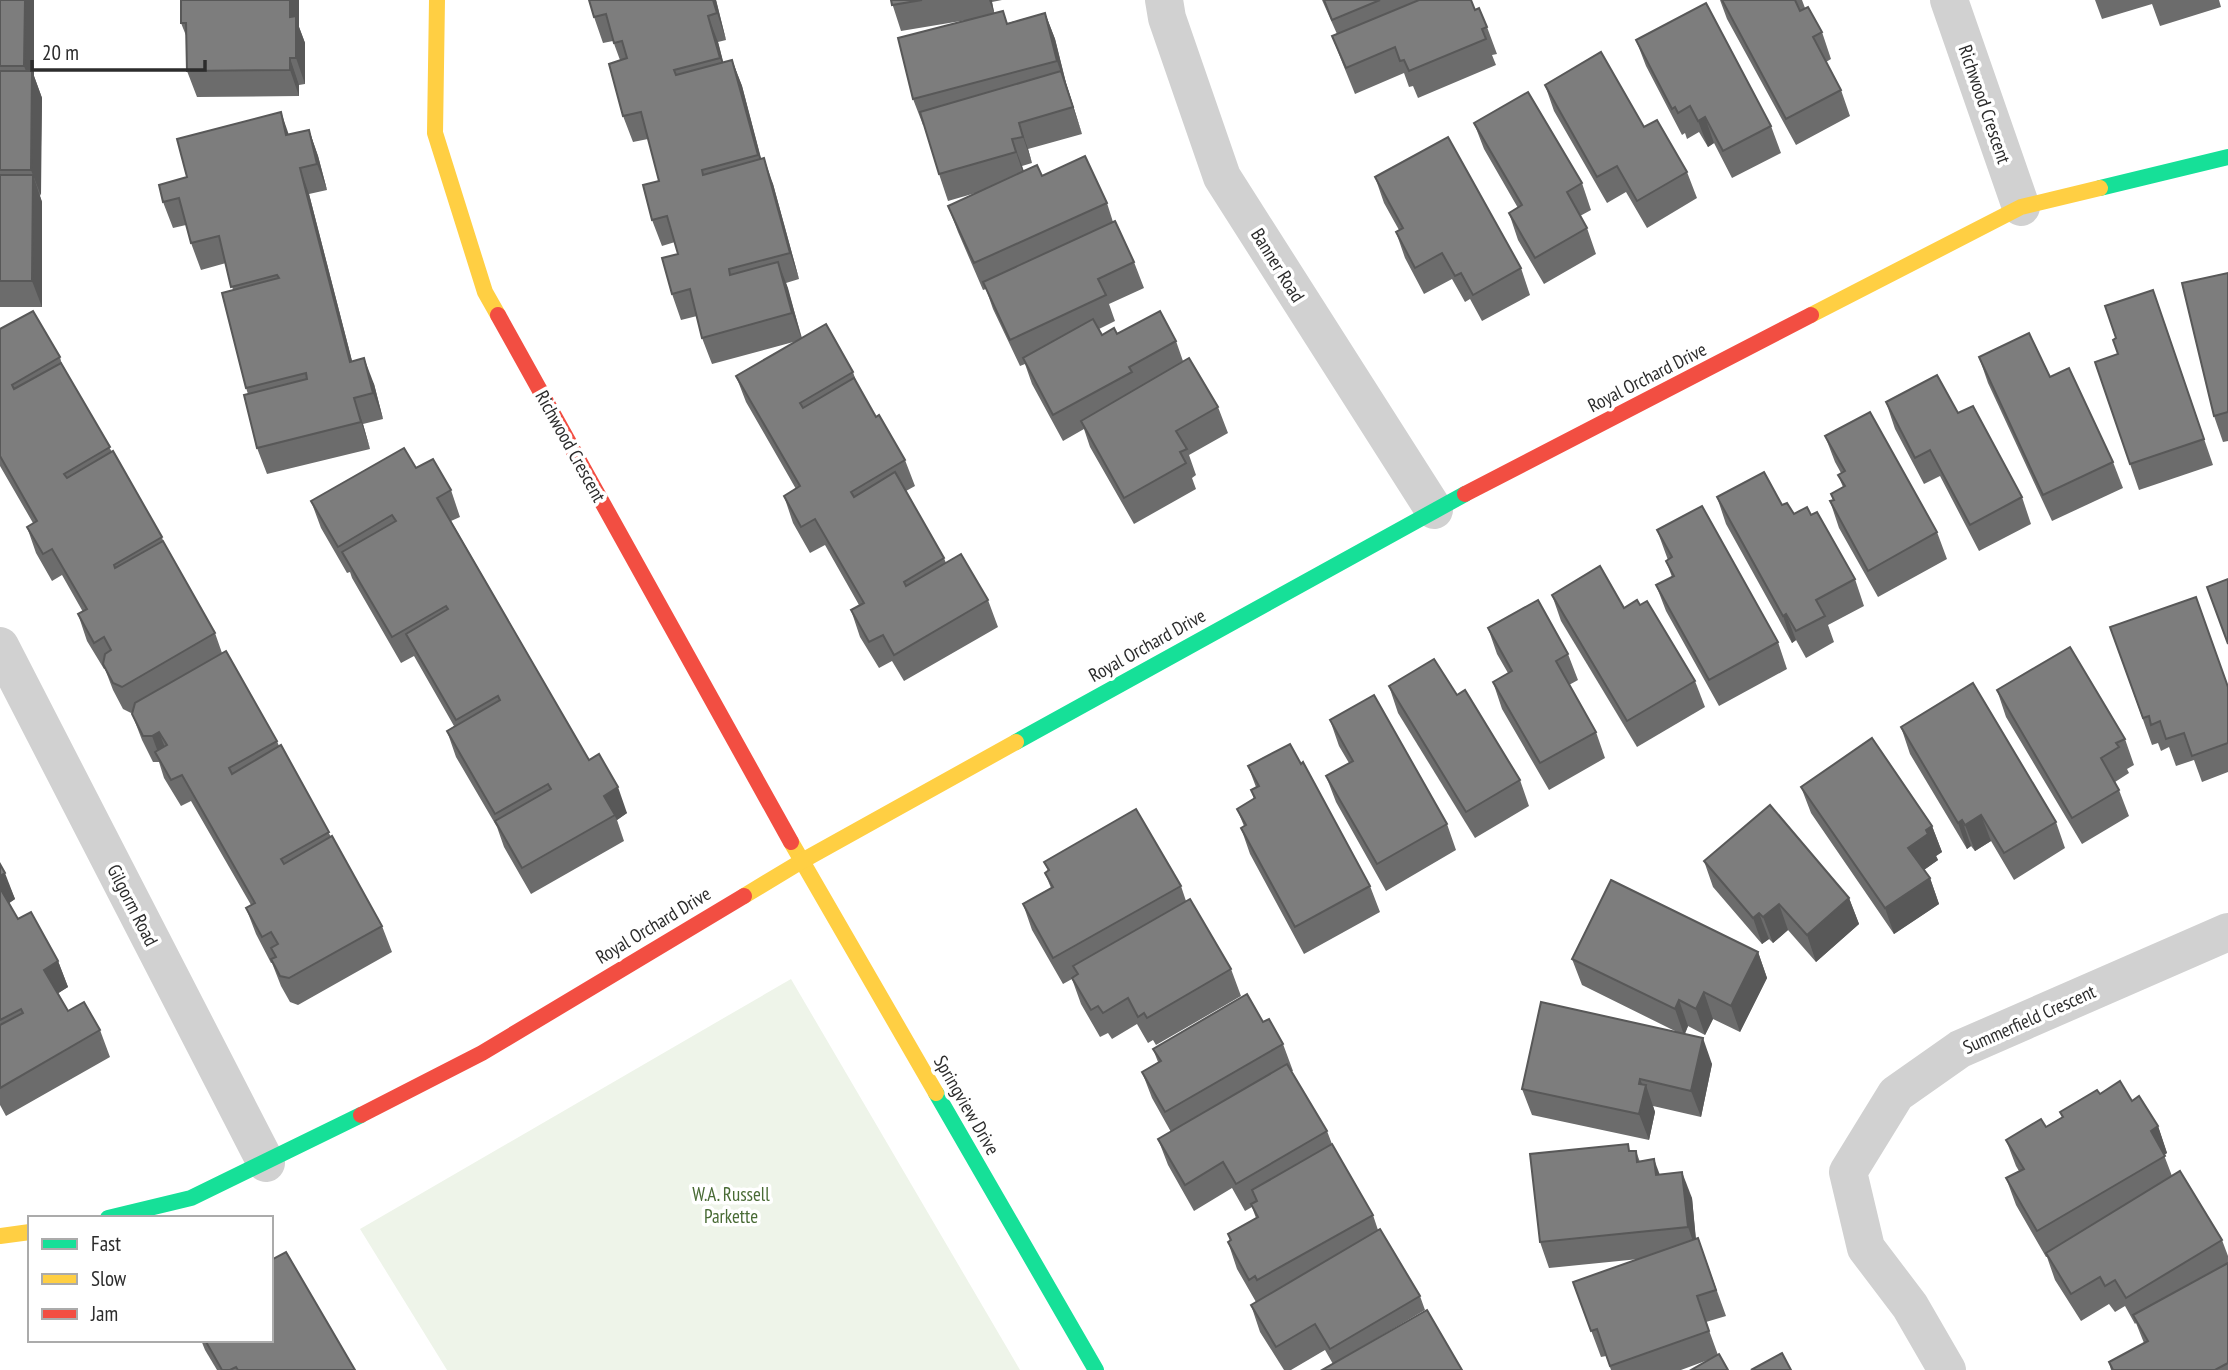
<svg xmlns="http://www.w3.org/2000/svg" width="2228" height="1370" font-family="'PT Sans Narrow',sans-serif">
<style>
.green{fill:#eef4e9}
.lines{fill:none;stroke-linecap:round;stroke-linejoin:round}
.street{stroke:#d1d1d1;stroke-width:38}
.fast{stroke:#16e098;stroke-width:16}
.slow{stroke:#ffcf43;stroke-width:16}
.jam{stroke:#f24e42;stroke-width:16}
.wall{fill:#6c6c6c}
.shaded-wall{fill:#585858}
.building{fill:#7d7d7d;stroke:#585858;stroke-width:2}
.labels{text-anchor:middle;stroke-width:7;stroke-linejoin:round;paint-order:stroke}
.street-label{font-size:19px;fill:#2c2c2c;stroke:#fff}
.park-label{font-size:19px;fill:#496b35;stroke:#fff}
</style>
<rect width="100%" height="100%" fill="#fff"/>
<path class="green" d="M791 979 1020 1370H447L360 1229Z"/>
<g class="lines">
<g class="street">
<path d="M1164 0 1167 18 1222 177 1434 510"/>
<path d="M1949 0 2021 207"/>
<path d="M0 646 266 1163"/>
<path d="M1947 1370 1910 1306 1866 1248 1848 1172 1896 1094 1960 1049 2228 932"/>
</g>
<g class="fast">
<path d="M2100 188 2228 157"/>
<path d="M1016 742 1465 494"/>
<path d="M936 1093 1096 1370"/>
<path d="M108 1218 191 1198 361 1115"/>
</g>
<g class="slow">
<path d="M437 0 435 133 485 292 498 315"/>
<path d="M1811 315 2021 207 2100 188"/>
<path d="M791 842 936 1093"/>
<path d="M744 896 802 861 1016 742"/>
<path d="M0 1236 30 1232"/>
</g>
<g class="jam">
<path d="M498 315 791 842"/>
<path d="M1465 494 1811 315"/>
<path d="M361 1115 482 1053 744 896"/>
</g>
</g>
<g class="wall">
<path d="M0 0 34 76 42 98 40 196 42 202V307H0Z"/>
<path d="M589 0H716L726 40 718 42 723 62 732 60 742 86 761 159 773 184 799 279 786 283 802 338 853 372 858 387 876 417 905 460 915 486 906 491 944 558 946 563 988 600 998 627 904 681 892 661 879 668 860 637 851 610 859 605 825 545 810 553 793 523 784 496 796 489 746 402 736 376 797 341 712 364 702 338 697 316 681 320 672 294 678 254 675 242 662 246 652 220 659 181 648 139 633 142 623 116 620 60 613 41 603 43 594 17Z"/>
<path d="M891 0H1002L992 2 994 13 1008 23 1045 13 1055 39 1066 83 1082 134 1028 149 1032 163 1022 166 1024 171 1042 176 1107 203 1113 222 1134 262 1144 288 1109 304 1115 321 1099 329 1102 335 1117 334 1176 341 1183 361 1218 407 1228 433 1189 455 1196 475 1192 478 1196 489 1134 524 1090 447 1084 429 1063 441 1032 384 1025 364 1020 366 993 309 986 289 983 290 958 232 948 206 979 192 948 201 939 174 924 125H923L913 99 967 20 901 31Z"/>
<path d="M1322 0H1471L1475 10 1487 27 1497 54 1492 55 1496 65 1418 98 1413 86 1409 87 1404 73 1355 94 1342 62 1332 36 1337 34Z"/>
<path d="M1720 0H1802L1805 8 1822 32 1831 59 1826 62 1841 90 1850 116 1796 145 1727 19Z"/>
<path d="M2095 0H2219L2221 7 2160 26 2152 4 2102 19Z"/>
<path d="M181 23 299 27 305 43V84L299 85V96L197 97 187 71V38Z"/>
<path d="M1636 40 1771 126 1781 153 1732 178 1714 143 1708 147 1699 132 1687 139 1685 133 1682 135 1646 66Z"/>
<path d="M1545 85 1644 127 1687 172 1697 198 1647 228 1626 192 1607 203 1554 111Z"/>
<path d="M1474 123 1582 183 1591 210 1580 216 1587 228 1596 254 1544 284 1518 240 1509 213 1518 208 1484 149Z"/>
<path d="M309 130 318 156 327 190 309 194 352 361 374 384 383 419 363 424 370 449 267 474 257 448 248 394 246 388 233 290 226 263 201 270 191 243 186 225 173 228 163 202 187 177 289 135Z"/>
<path d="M1375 177 1521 268 1530 295 1482 321 1470 299 1465 302 1452 279 1424 294 1405 258 1396 232 1399 230 1384 203Z"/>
<path d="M2228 273V441L2223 442 2214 416Z"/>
<path d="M2153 290 2213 465 2139 490 2130 464 2116 338Z"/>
<path d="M0 329 60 357 62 365 112 452 162 537 164 544 215 633 222 653 277 741 279 746 382 926 392 952 298 1005 290 1002 281 986 272 963H271L256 934 246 908 251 905 191 801 181 806 164 778 159 762H153L142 740 132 714 133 712 131 713 123 709 113 690 105 669H104L87 641 78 614 83 612 62 575 52 581 36 553 27 527 33 523 0 466Z"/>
<path d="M1979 357 2050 377 2113 462 2123 488 2052 521 1988 383Z"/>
<path d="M1886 402 1958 413 2022 497 2031 524 1979 551 1940 476 1924 484 1895 429Z"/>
<path d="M1825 436 1937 532 1947 559 1878 597 1839 528 1830 501 1833 500 1831 494 1843 487 1838 475 1841 473 1835 462Z"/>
<path d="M416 468 451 490 460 517 451 521 589 760 627 813 617 820 624 841 531 894 504 847 497 827 456 757 447 731 454 726 414 656 401 663 352 578 350 572 347 573 321 528 311 501Z"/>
<path d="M1717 497 1794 514 1811 515 1855 579 1864 606 1828 625 1834 642 1806 658 1796 640 1792 643 1726 524Z"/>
<path d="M1657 530 1778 642 1787 669 1719 706 1666 611 1656 585 1672 577 1666 561 1668 560Z"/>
<path d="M1552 595 1624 608 1695 681 1705 707 1637 747 1561 621Z"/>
<path d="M2110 627 2228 686V772L2202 782 2194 760 2176 766 2169 747 2161 751 2158 743 2152 745Z"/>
<path d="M1488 628 1568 654 1578 680 1569 685 1596 732 1605 758 1549 790 1502 709 1493 682 1508 673 1497 654Z"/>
<path d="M1389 686 1457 695 1520 780 1529 806 1475 838 1398 713Z"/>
<path d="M1997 690 2125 739 2134 765 2127 769 2129 773 2115 782 2119 790 2129 816 2082 844 2006 717Z"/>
<path d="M1330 720 1447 824 1456 850 1386 891 1336 802 1326 776 1349 763 1339 746Z"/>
<path d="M1901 727 2056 822 2065 848 2014 880 1991 841 1975 851 1971 846 1967 849 1910 754Z"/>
<path d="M1248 766 1370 886 1380 912 1304 954 1250 854 1241 828 1244 826 1237 809 1254 799 1251 790 1256 787Z"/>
<path d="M1801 787 1932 826 1942 852 1936 856 1938 860 1924 870 1930 878 1939 904 1894 934 1811 813Z"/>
<path d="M1704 861 1849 898 1859 924 1816 962 1788 930 1773 943 1769 939 1762 944 1713 887Z"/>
<path d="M1044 862 1181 886 1186 901 1231 969 1241 996 1156 1045 1153 1040 1148 1043 1137 1024 1112 1039 1108 1033 1100 1037 1081 1004 1072 979 1063 984 1032 930 1023 904 1051 888 1045 873 1048 871Z"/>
<path d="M0 864 15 899 9 903 18 919 58 961 68 987 58 993 68 1011 100 1030 110 1057 6 1116 0 1105Z"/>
<path d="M1758 952 1767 978 1740 1032 1713 1019 1705 1035 1688 1026 1685 1034 1712 1064 1701 1117 1653 1106 1655 1112 1649 1140 1532 1115 1522 1089 1679 1033 1582 985 1572 959Z"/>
<path d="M1263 1022 1283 1044 1293 1071H1291L1327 1131 1332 1144 1373 1215 1378 1230 1420 1296 1425 1310 1333 1364 1325 1350 1291 1370H1284L1260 1332 1251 1305 1256 1302 1237 1269 1228 1242 1230 1241 1228 1234 1256 1218 1252 1207 1245 1211 1232 1188 1194 1211 1168 1165 1158 1139 1171 1132 1152 1098 1142 1072 1158 1062 1153 1049Z"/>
<path d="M2100 1094 2132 1101 2158 1126 2167 1153 2164 1155 2172 1176 2222 1240 2228 1256V1370H2111L2109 1362 2144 1343 2136 1323 2135 1324 2125 1306 2115 1312 2109 1304 2081 1321 2055 1280 2047 1257H2046L2016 1205 2006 1178 2019 1171 2016 1166 2006 1140 2046 1127 2062 1117 2060 1112Z"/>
<path d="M1631 1151H1636L1640 1162 1692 1198 1696 1239 1698 1238 1726 1316 1706 1322 1718 1355 1708 1360 1681 1370H1611L1606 1356 1601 1357 1573 1282 1639 1259 1549 1268 1540 1242Z"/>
<path d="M201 1340H271L355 1370H217L205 1350Z"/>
</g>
<g class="shaded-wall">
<path d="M25 0H34V76L42 98 41 196 31 170 32 87 24 66Z"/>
<path d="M290 0H299V27L305 43V84L296 58 290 17Z"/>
<path d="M713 0H716L726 40 717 13Z"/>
<path d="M989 0H992V2L995 16Z"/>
<path d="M1045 13 1055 39 1066 83 1082 134 1057 61Z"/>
<path d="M708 16 718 42 729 84 720 58Z"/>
<path d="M290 58 299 85V96L290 70Z"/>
<path d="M732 60 742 86 767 181 758 155Z"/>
<path d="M281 112 290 138 286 135Z"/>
<path d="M1705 117 1714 143 1708 147 1698 121Z"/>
<path d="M1019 123 1028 149 1032 163 1023 137Z"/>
<path d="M309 130 318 156 327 190 317 164Z"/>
<path d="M1012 139 1022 166 1025 179 1016 152Z"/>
<path d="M764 158 773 184 799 279 790 253Z"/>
<path d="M300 168 309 194 359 388 350 362Z"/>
<path d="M33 175 42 202V307L32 281Z"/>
<path d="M778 262 788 288 802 340 792 313Z"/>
<path d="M364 358 374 384 383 419 373 393Z"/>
<path d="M354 398 363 424 370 449 361 422Z"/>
<path d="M1786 614 1796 640 1792 643 1783 616Z"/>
<path d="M159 732 169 758 162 763 152 736Z"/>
<path d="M618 787 627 813 617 820 604 796Z"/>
<path d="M1981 815 1991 841 1975 851 1965 825Z"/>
<path d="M1962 820 1971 846 1967 849 1958 823Z"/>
<path d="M1932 826 1942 852 1936 856 1938 860 1918 874 1908 848 1926 830Z"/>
<path d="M5 873 15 899 5 906 0 893V876Z"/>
<path d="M1930 878 1939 904 1894 934 1885 908Z"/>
<path d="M1849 898 1859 924 1816 962 1807 935Z"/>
<path d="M1779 904 1788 930 1773 943 1763 917Z"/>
<path d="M1759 913 1769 939 1762 944 1753 918Z"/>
<path d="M1758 952 1767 978 1740 1032 1731 1006Z"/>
<path d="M58 961 68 987 54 996 44 970Z"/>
<path d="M1704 992 1713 1019 1705 1035 1696 1009Z"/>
<path d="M1679 1000 1688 1026 1684 1035 1675 1009Z"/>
<path d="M1703 1038 1712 1064 1701 1117 1691 1091Z"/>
<path d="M1640 1079 1645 1091 1646 1085 1655 1112 1649 1140 1639 1114Z"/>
<path d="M2158 1126 2167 1153 2160 1157 2151 1131Z"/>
<path d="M1654 1159 1664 1186 1656 1175Z"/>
<path d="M1682 1172 1692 1198 1697 1253 1688 1227Z"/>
</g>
<g class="building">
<path d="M0 0H25L24 66H0Z"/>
<path d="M181 0H290V17L296 16V58H290V70L187 71 186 23H181Z"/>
<path d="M589 0H713L717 13 708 16 720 58 674 70 676 75 732 60 758 155 702 170 703 175 764 158 790 253 729 269 730 275 778 262 792 313 702 338 690 289 672 294 662 258 678 254 667 216 652 220 643 185 659 181 641 112 623 116 609 64 627 58 622 41 614 43 606 14 594 17Z"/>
<path d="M891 0H922L892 5Z"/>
<path d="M1324 0H1380L1332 20Z"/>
<path d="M1419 0H1471L1475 10 1479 8 1487 27 1482 29 1486 39 1409 71 1404 60 1400 61 1395 47 1346 68 1332 36Z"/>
<path d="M1722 0H1795L1800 11 1808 7 1822 32 1813 37 1841 90 1786 119Z"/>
<path d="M1706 3 1771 126 1723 151 1705 117 1698 121 1690 106 1678 113 1675 107 1672 109 1636 40Z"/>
<path d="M1003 11 1007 24 1045 13 1057 61 913 99 898 38Z"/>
<path d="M1601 52 1644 127 1657 120 1687 172 1637 201 1617 166 1597 177 1545 85Z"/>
<path d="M0 71H32L31 170H0Z"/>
<path d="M1061 71 1073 107 1019 123 1023 137 1012 139 1016 152 939 174 920 112Z"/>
<path d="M1528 92 1582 183 1567 192 1587 228 1535 258 1509 213 1522 205 1474 123Z"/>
<path d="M281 112 286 135 309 130 317 164 300 168 350 362 364 358 373 393 354 398 361 422 257 448 244 395 307 379 306 373 246 388 222 293 279 278 277 275 231 287 219 236 191 243 179 198 163 202 159 185 187 177 177 139Z"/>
<path d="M1448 137 1521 268 1473 295 1461 273 1455 276 1442 253 1415 268 1396 232 1403 228 1375 177Z"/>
<path d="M1085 156 1107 203 974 263 948 206 1037 165 1042 176Z"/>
<path d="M0 175H33L32 281H0Z"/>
<path d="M1115 221 1134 262 1098 279 1106 295 1010 340 983 282Z"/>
<path d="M2228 273V412L2214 416 2182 283Z"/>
<path d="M2153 290 2204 439 2130 464 2095 362 2118 354 2113 340 2116 338 2105 306Z"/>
<path d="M33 311 60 357 12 385 14 389 61 363 110 447 64 474 67 478 113 451 162 537 114 565 115 568 163 541 215 633 122 687 113 683 103 664 105 654 111 650 104 637 94 643 78 614 87 609 52 549 43 554 27 527 37 521 0 456V329Z"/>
<path d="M1160 311 1176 341 1129 367 1132 372 1053 415 1023 358 1093 319 1102 335 1114 328 1117 334Z"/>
<path d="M826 324 853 372 800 403 803 408 854 378 876 417 879 415 905 460 851 492 854 497 895 472 944 558 904 582 906 586 961 554 988 600 894 655 883 635 869 642 851 610 864 603 815 519 801 527 784 496 800 486 736 376Z"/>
<path d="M2029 333 2050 377 2069 368 2113 462 2043 495 1979 357Z"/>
<path d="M1189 358 1218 407 1176 431 1187 449 1180 452 1186 463 1124 498 1081 421Z"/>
<path d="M1937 375 1958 413 1973 406 2022 497 1970 525 1930 450 1915 458 1886 402Z"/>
<path d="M1870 412 1937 532 1868 571 1830 501 1834 500 1831 494 1845 486 1838 475 1845 471 1825 436Z"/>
<path d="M404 448 416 468 433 459 451 490 437 498 589 760 599 754 618 787 604 796 615 815 522 868 495 821 551 789 548 784 495 814 447 731 500 700 498 696 456 720 406 634 448 609 446 606 392 637 342 552 396 521 392 515 338 547 311 501Z"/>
<path d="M1764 472 1782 505 1787 503 1794 514 1807 507 1811 515 1817 512 1855 579 1816 600 1825 616 1796 631 1786 614 1783 616 1717 497Z"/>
<path d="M1702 506 1778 642 1709 680 1656 585 1674 576 1666 561 1672 557 1657 530Z"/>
<path d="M1600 566 1624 608 1637 600 1640 605 1647 601 1695 681 1627 721 1552 595Z"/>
<path d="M2228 579V644L2207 587Z"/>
<path d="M2196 597 2228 687V743L2192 756 2184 733 2166 739 2160 721 2151 725 2149 716 2143 718 2110 627Z"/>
<path d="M1538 600 1568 654 1556 661 1596 732 1540 763 1493 682 1512 671 1488 628Z"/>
<path d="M2070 647 2125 739 2116 743 2119 747 2101 758 2119 790 2072 818 1997 690Z"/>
<path d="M226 651 277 741 229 768 232 774 281 745 329 832 281 859 284 864 332 836 382 926 289 978 280 976 271 959 276 957 271 948 278 944 271 932 262 937 246 908 255 903 182 775 171 780 155 752 167 745 159 732 152 736H143L132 714 135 703Z"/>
<path d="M1434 659 1457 695 1465 690 1520 780 1466 812 1389 686Z"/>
<path d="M1973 683 2056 822 2004 853 1981 815 1965 825 1962 820 1958 823 1901 727Z"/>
<path d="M1374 695 1447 824 1377 864 1326 776 1353 761 1330 720Z"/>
<path d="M1872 738 1932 826 1926 830 1928 834 1908 848 1930 878 1885 908 1801 787Z"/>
<path d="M1290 744 1301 764 1303 762 1370 886 1295 927 1241 828 1246 825 1237 809 1255 798 1251 790 1259 786 1248 766Z"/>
<path d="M1770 805 1849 898 1807 935 1779 904 1763 917 1759 913 1753 918 1704 861Z"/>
<path d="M1136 809 1181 886 1053 958 1023 904 1053 887 1045 873 1049 870 1044 862Z"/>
<path d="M0 864 5 873 0 876Z"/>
<path d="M1611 880 1758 952 1731 1006 1704 992 1696 1009 1679 1000 1675 1009 1572 959Z"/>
<path d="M0 888 18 919 31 912 58 961 44 970 68 1011 84 1002 100 1030 0 1088V1025L23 1013 21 1009 0 1020Z"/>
<path d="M1190 899 1231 969 1147 1018 1144 1013 1138 1017 1128 998 1103 1013 1098 1006 1091 1010 1072 978 1078 974 1073 966Z"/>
<path d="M1247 994 1263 1022 1269 1019 1283 1044 1165 1112 1142 1072 1161 1061 1153 1049Z"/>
<path d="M1541 1002 1703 1038 1691 1091 1640 1079 1639 1084 1646 1085 1639 1114 1522 1089Z"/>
<path d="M1287 1064 1327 1131 1236 1184 1223 1162 1185 1185 1158 1139Z"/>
<path d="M2120 1081 2132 1101 2139 1096 2158 1126 2151 1131 2165 1156 2037 1231 2006 1178 2024 1169 2006 1140 2041 1119 2046 1127 2063 1117 2060 1112 2097 1090 2100 1094Z"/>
<path d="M1332 1144 1373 1215 1257 1280 1255 1276 1249 1280 1228 1242 1231 1240 1228 1234 1258 1217 1251 1204 1257 1201 1252 1190Z"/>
<path d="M1628 1144 1629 1151H1636L1637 1162 1654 1159 1656 1175 1682 1172 1688 1227 1540 1242 1530 1154Z"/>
<path d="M2180 1171 2222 1240 2126 1298 2115 1280 2105 1286 2100 1277 2071 1294 2046 1253Z"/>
<path d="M1380 1229 1420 1296 1330 1349 1315 1324 1276 1347 1251 1305Z"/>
<path d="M1698 1238 1716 1290 1697 1296 1709 1331 1610 1366 1597 1329 1591 1331 1573 1282Z"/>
<path d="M286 1252 355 1370H238L236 1367 230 1370H222L205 1340H271V1260Z"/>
<path d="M2228 1263V1363L2215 1370H2113L2109 1362 2148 1341 2133 1315Z"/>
<path d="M1427 1310 1462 1370H1322Z"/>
<path d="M1782 1353 1791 1370H1751Z"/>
<path d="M1719 1354 1728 1370H1691Z"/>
</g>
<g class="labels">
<g class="street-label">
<text transform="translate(1985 104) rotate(71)" y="7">Richwood Crescent</text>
<text transform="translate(1278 265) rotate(58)" y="7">Banner Road</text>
<text transform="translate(1647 377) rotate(-27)" y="7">Royal Orchard Drive</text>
<text transform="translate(571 446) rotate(61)" y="7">Richwood Crescent</text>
<text transform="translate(1147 645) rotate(-29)" y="7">Royal Orchard Drive</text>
<text transform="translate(133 905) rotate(63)" y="7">Gilgorm Road</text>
<text transform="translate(653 925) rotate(-31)" y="7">Royal Orchard Drive</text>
<text transform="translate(2029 1019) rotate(-24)" y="7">Summerfield Crescent</text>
<text transform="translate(967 1105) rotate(60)" y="7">Springview Drive</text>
</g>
<g class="park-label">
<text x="731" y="1201">W.A. Russell<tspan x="731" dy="22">Parkette</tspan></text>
</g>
</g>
<rect x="28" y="1216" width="245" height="126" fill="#ffffff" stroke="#ababab" stroke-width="2"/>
<rect x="42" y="1239" width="35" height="10" fill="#16e098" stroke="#ababab" stroke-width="2"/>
<text x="91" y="1251" font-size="21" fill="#2c2c2c">Fast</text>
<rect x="42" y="1274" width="35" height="10" fill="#ffcf43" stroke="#ababab" stroke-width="2"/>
<text x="91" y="1286" font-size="21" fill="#2c2c2c">Slow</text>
<rect x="42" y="1309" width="35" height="10" fill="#f24e42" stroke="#ababab" stroke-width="2"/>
<text x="91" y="1321" font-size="21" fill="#2c2c2c">Jam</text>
<path d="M32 60v10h173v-10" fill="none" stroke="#2c2c2c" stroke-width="3.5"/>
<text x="42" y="60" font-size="21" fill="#2c2c2c" stroke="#ffffff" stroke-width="5" paint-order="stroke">20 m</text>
</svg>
